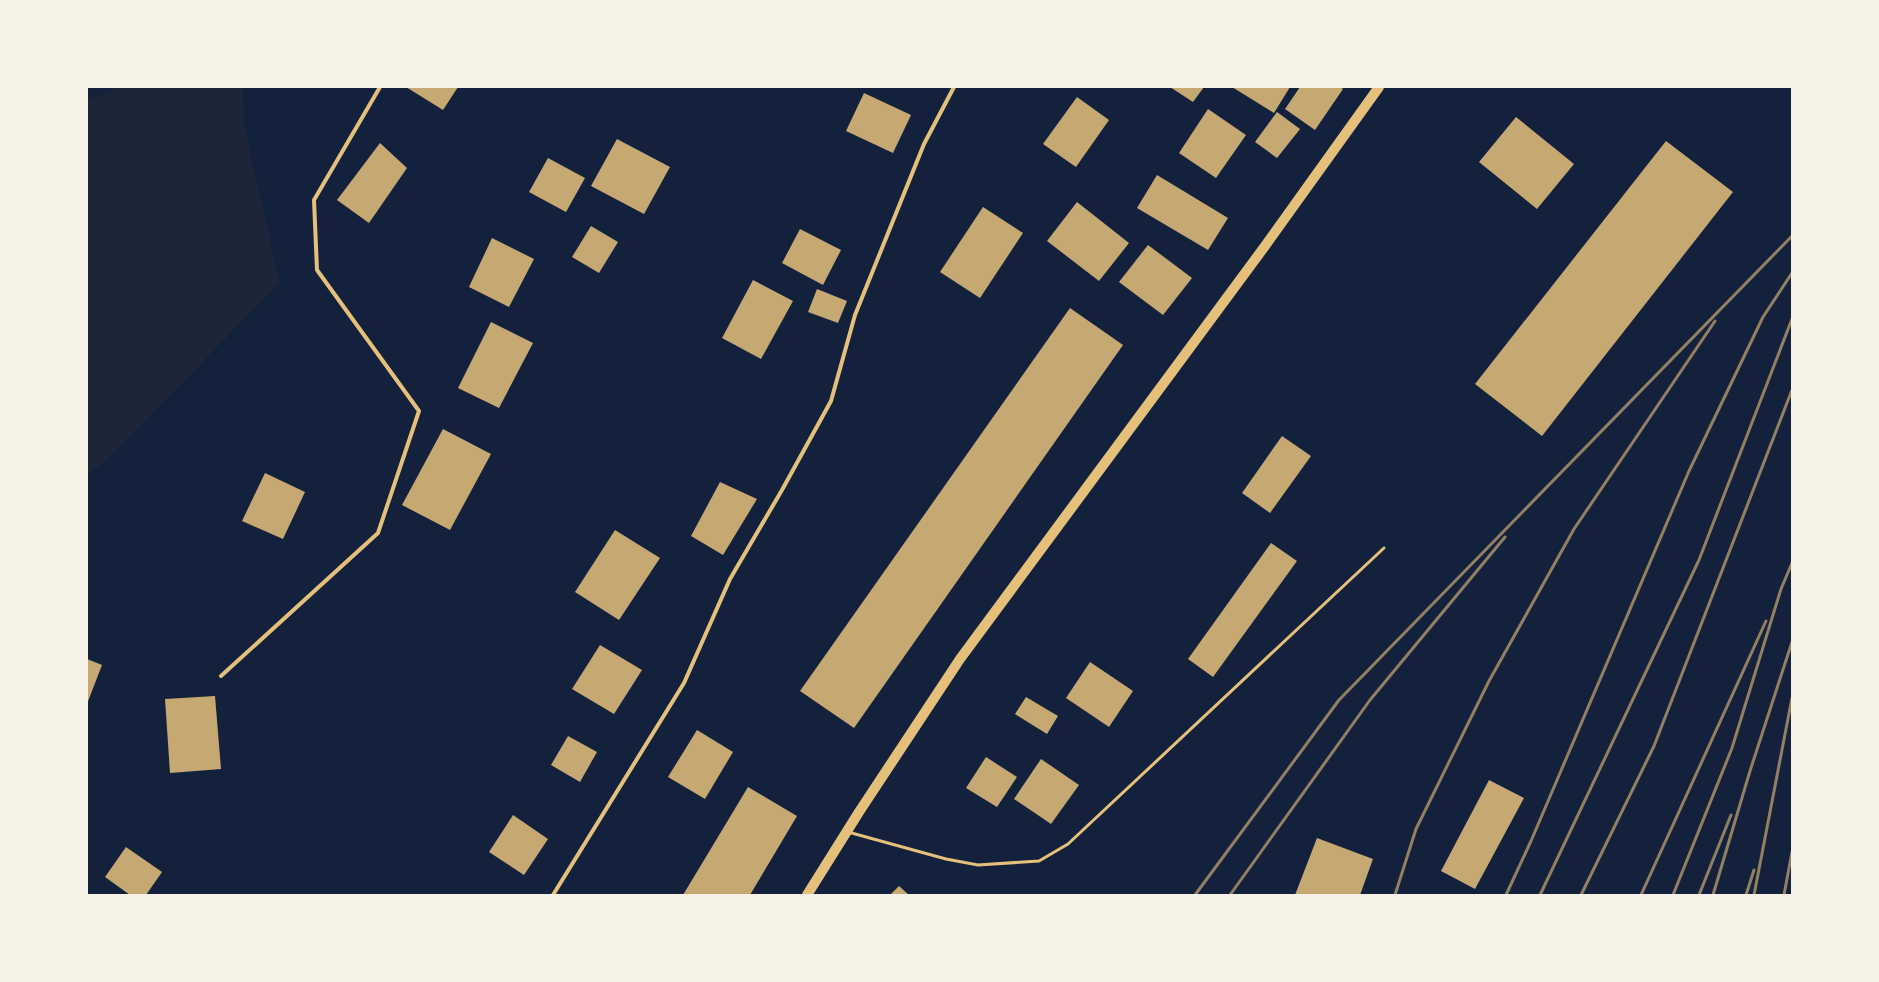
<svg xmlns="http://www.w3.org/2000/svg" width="1879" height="982" font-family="Montserrat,sans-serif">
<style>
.green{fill:#1d2539}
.building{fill:#c6a872}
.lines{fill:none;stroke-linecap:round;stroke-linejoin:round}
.service{stroke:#e5c07b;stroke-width:3}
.minor{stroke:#e5c07b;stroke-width:4}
.primary{stroke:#e5c07b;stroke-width:10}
.rail{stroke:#918062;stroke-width:3}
</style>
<rect width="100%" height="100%" fill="#14213d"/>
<path class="green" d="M116 87H243L244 125 280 283 112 454 87 476V98L109 93Z"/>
<g class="building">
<path d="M406 87H458L443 110Z"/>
<path d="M1170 87H1204L1193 102Z"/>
<path d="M1232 87H1290L1274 113Z"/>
<path d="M1300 87H1340L1343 89 1315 130 1285 109Z"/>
<path d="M864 93 911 115 893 153 846 131Z"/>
<path d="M1077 97 1109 120 1076 167 1043 144Z"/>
<path d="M1208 109 1246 135 1216 178 1179 153Z"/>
<path d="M1277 112 1300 129 1277 158 1255 142Z"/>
<path d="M1516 117 1574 164 1537 209 1479 162Z"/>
<path d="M617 139 670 167 644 214 591 186Z"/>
<path d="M1666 141 1733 192 1542 436 1475 384Z"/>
<path d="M380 143 407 168 369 223 337 200Z"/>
<path d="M548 158 585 178 566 212 529 192Z"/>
<path d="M1157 175 1228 218 1208 250 1137 208Z"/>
<path d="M1077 202 1129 243 1099 281 1047 241Z"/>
<path d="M983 207 1023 233 980 298 940 272Z"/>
<path d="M591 226 618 242 599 273 572 257Z"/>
<path d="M800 229 841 250 823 285 782 263Z"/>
<path d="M492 238 534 259 509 307 469 287Z"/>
<path d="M1148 245 1192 278 1163 315 1119 282Z"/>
<path d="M753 280 793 301 761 359 722 338Z"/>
<path d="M817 289 847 301 838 323 808 312Z"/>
<path d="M1070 308 1123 345 854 728 800 691Z"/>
<path d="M491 322 533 343 499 408 458 388Z"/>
<path d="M443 429 491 454 450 530 402 505Z"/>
<path d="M1282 436 1311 456 1270 513 1242 493Z"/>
<path d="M265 473 305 492 283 539 242 521Z"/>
<path d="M720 482 757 499 723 555 691 536Z"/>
<path d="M615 530 660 558 619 620 575 592Z"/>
<path d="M1271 543 1297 561 1213 677 1188 659Z"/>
<path d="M600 645 642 670 614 714 572 689Z"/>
<path d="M87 659 102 665 87 704Z"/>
<path d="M1090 662 1133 691 1109 727 1066 698Z"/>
<path d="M215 696 221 769 170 773 165 699Z"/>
<path d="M1026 697 1058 716 1047 734 1015 714Z"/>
<path d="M697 730 733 752 705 799 668 777Z"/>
<path d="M568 736 597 752 580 782 551 765Z"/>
<path d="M986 757 1017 777 997 807 966 788Z"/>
<path d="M1041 759 1079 785 1051 824 1014 799Z"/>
<path d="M1489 780 1524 798 1475 889 1441 871Z"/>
<path d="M748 787 797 816 750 895H683Z"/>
<path d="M513 815 548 839 524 875 489 852Z"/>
<path d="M1317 838 1373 859 1360 895H1295Z"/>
<path d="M126 847 162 872 146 895H130L105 877Z"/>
<path d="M899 886 909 895H890Z"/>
</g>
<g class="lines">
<path class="service" d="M848 832 946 859 978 865 1039 861 1068 844 1384 548"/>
<g class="minor">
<path d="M221 676 378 533 419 411 317 270 314 200 380 87"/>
<path d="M553 895 684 683 730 579 782 490 831 401 855 315 924 144 954 87"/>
</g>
<path class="primary" d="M807 895 859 812 960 659 1265 246 1379 87"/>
<g class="rail">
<path d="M1195 895 1339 700 1792 236"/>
<path d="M1230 895 1370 700 1505 537"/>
<path d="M1395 895 1416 829 1489 681 1574 529 1715 321"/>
<path d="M1506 895 1531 841 1689 471 1763 317 1792 273"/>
<path d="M1540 895 1699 560 1792 319"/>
<path d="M1581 895 1654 746 1792 390"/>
<path d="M1641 895 1766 621"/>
<path d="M1673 895 1732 748 1781 589 1792 563"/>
<path d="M1699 895 1731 815"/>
<path d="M1713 895 1750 771 1792 642"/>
<path d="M1746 895 1754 870"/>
<path d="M1754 895 1792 698"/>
<path d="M1784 895 1792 852"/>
</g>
</g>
<rect width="1879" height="982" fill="none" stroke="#f6f1e7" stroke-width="176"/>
</svg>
